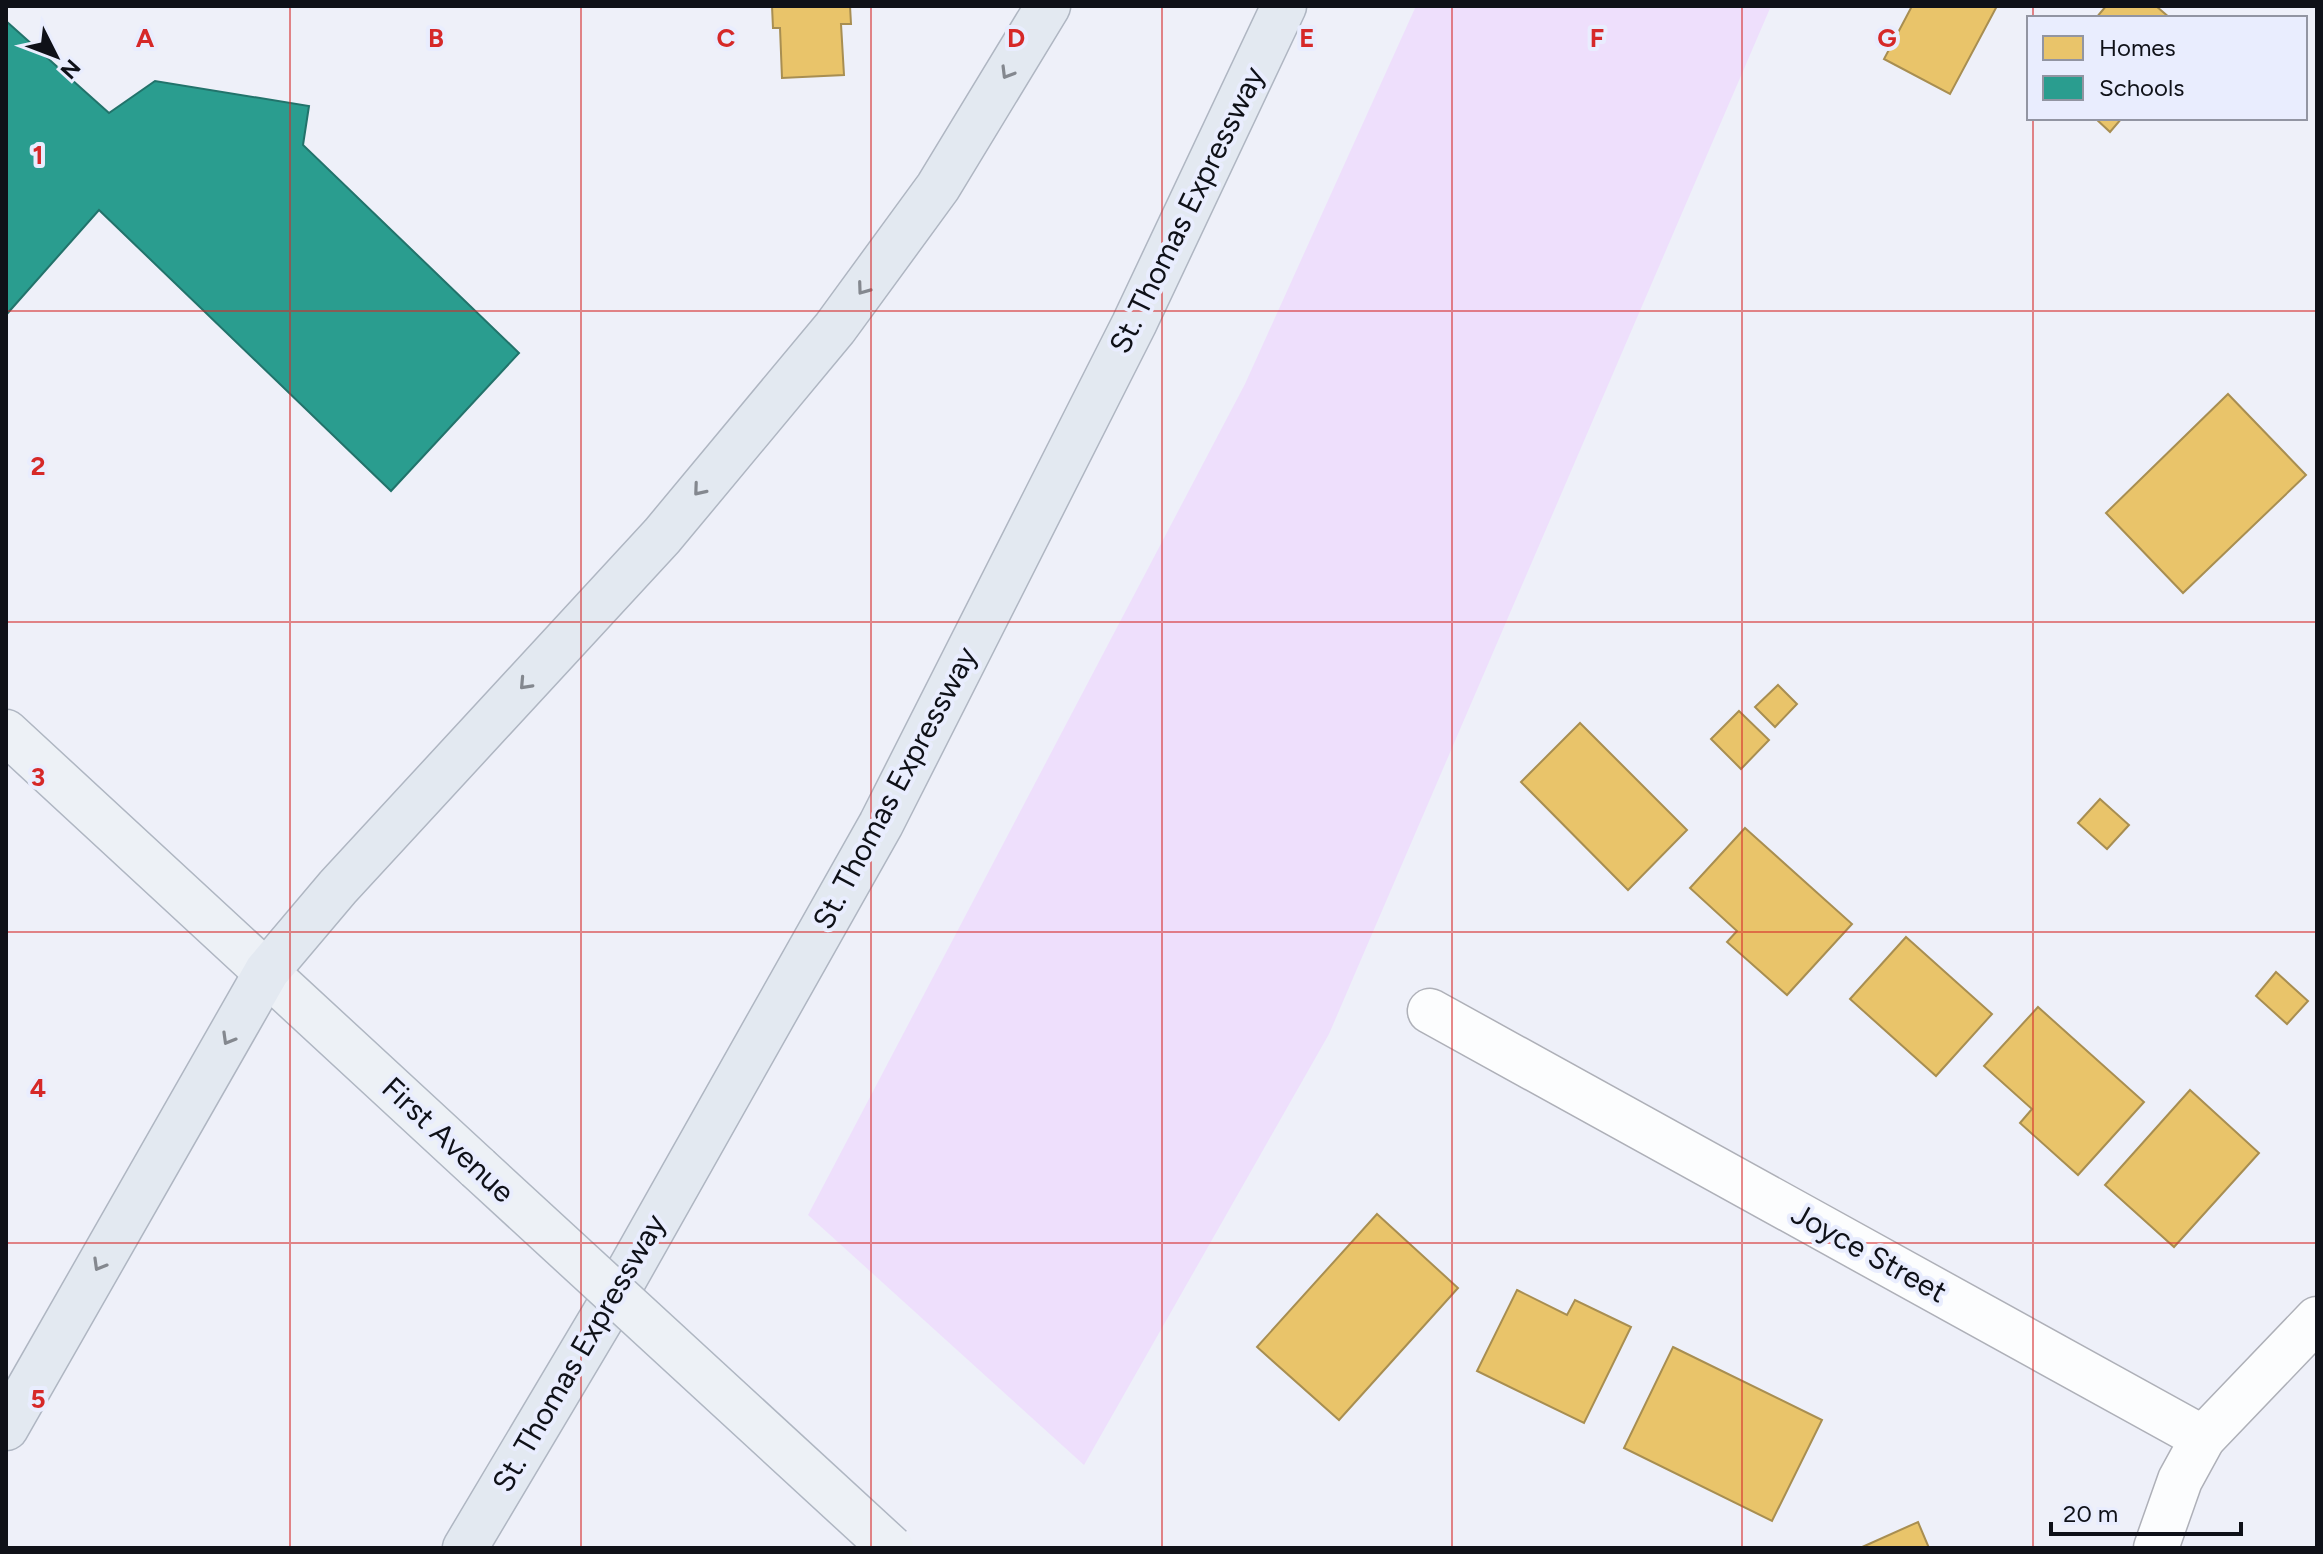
<svg xmlns="http://www.w3.org/2000/svg" width="2323" height="1554" font-family="Figtree,sans-serif">
<style>
.green{fill:#eedffc}
.homes{fill:#e9c46a;stroke:#a88e51;stroke-width:2}
.schools{fill:#2a9d8f;stroke:#22736b;stroke-width:2}
.lines{fill:none;stroke-linecap:round;stroke-linejoin:round}
.minor-casing{stroke:#aeb0b8;stroke-width:47}
.major-casing{stroke:#afb6c2;stroke-width:47}
.highway-casing{stroke:#afb6c2;stroke-width:47}
.minor{stroke:#fcfdfe;stroke-width:44}
.major{stroke:#edf1f6;stroke-width:44}
.highway{stroke:#e3e9f1;stroke-width:44}
.major-bridge-casing{stroke:#afb6c2;stroke-width:47;stroke-linecap:butt}
.major-bridge{stroke:#edf1f6;stroke-width:44}
.oneway{stroke:#84888f}
.grid{fill:none;stroke:#d62828;stroke-width:2;stroke-opacity:0.55}
.labels{text-anchor:middle;stroke-width:8;stroke-linejoin:round;paint-order:stroke}
.street-label{font-size:30px;fill:#0f1118;stroke:#e9edfe}
.grid-label{font-size:26px;text-anchor:middle;font-weight:bold;fill:#d62828;stroke:#e9edfe;stroke-width:8;stroke-linejoin:round;paint-order:stroke}
</style>
<rect width="100%" height="100%" fill="#eef0f9"/>
<path class="green" d="M1416 6H1771L1329 1034 1084 1465 808 1215 1245 384Z"/>
<g class="homes">
<path d="M772 6H850L851 24H841L844 75 782 78 780 28H773Z"/>
<path d="M1912 6H1997L1950 94 1884 59Z"/>
<path d="M2106 6H2156L2170 18H2096Z"/>
<path d="M2095 118H2122L2110 132Z"/>
<path d="M2228 394 2306 475 2183 593 2106 513Z"/>
<path d="M1778 685 1797 704 1775 727 1755 707Z"/>
<path d="M1739 711 1769 740 1741 769 1711 739Z"/>
<path d="M1580 723 1687 830 1628 890 1521 782Z"/>
<path d="M2100 799 2129 825 2107 849 2078 823Z"/>
<path d="M1745 828 1852 924 1787 995 1727 942 1737 931 1690 888Z"/>
<path d="M1906 937 1992 1014 1936 1076 1850 999Z"/>
<path d="M2276 972 2308 1001 2287 1024 2256 996Z"/>
<path d="M2038 1007 2144 1102 2078 1175 2020 1123 2032 1109 1984 1066Z"/>
<path d="M2190 1090 2259 1153 2174 1247 2105 1185Z"/>
<path d="M1377 1214 1458 1288 1339 1420 1257 1347Z"/>
<path d="M1517 1290 1567 1315 1575 1300 1631 1327 1584 1423 1477 1371Z"/>
<path d="M1673 1347 1822 1420 1772 1521 1624 1448Z"/>
<path d="M1918 1522 1929 1548H1860Z"/>
</g>
<path class="schools" d="M6 21 109 113 155 81 309 106 303 145 519 353 391 491 99 210 6 315Z"/>
<g class="lines">
<g class="minor-casing">
<g id="minor">
<path d="M1430 1011 2203 1438"/>
<path d="M2156 1548 2180 1480 2203 1438 2317 1319"/>
</g>
</g>
<g class="major-casing">
<path id="major" d="M6 732 478 1168"/>
</g>
<g class="highway-casing">
<g id="highway">
<path d="M6 1428 267 971 338 887 662 536 835 328 938 187 1048 6"/>
<path d="M465 1548 612 1301 881 824 1134 324 1284 6"/>
</g>
</g>
<use href="#minor" class="minor"/>
<use href="#major" class="major"/>
<use href="#highway" class="highway"/>
<g class="major-bridge-casing">
<path id="major-bridge" d="M478 1168 891 1548"/>
</g>
<use href="#major-bridge" class="major-bridge"/>
</g>
<defs><path id="oneway-chevron" d="M-2-3.5L2.5 0L-2 3.5" fill="none" stroke-width="1.6" stroke-linecap="round" stroke-linejoin="round" transform="scale(2)"/></defs>
<g class="oneway">
<use href="#oneway-chevron" transform="translate(1007 73) rotate(121)"/>
<use href="#oneway-chevron" transform="translate(863 289) rotate(126)"/>
<use href="#oneway-chevron" transform="translate(699 490) rotate(130)"/>
<use href="#oneway-chevron" transform="translate(525 684) rotate(133)"/>
<use href="#oneway-chevron" transform="translate(228 1039) rotate(120)"/>
<use href="#oneway-chevron" transform="translate(99 1265) rotate(120)"/>
</g>
<path class="grid" d="M290 6V1548M581 6V1548M871 6V1548M1162 6V1548M1452 6V1548M1742 6V1548M2033 6V18M2033 118V1548M6 311H2317M6 622H2317M6 932H2317M6 1243H2317"/>
<g class="labels">
<g class="street-label">
<text transform="translate(1187 210) rotate(-64)" y="10">St. Thomas Expressway</text>
<text transform="translate(895 788) rotate(-62)" y="10">St. Thomas Expressway</text>
<text transform="translate(448 1140) rotate(43)" y="10">First Avenue</text>
<text transform="translate(1869 1253) rotate(29)" y="10">Joyce Street</text>
<text transform="translate(579 1353) rotate(-60)" y="10">St. Thomas Expressway</text>
</g>
</g>
<g class="grid-label">
<text x="145" y="47">A</text>
<text x="436" y="47">B</text>
<text x="726" y="47">C</text>
<text x="1016" y="47">D</text>
<text x="1307" y="47">E</text>
<text x="1597" y="47">F</text>
<text x="1887" y="47">G</text>
<text x="38" y="164">1</text>
<text x="38" y="475">2</text>
<text x="38" y="786">3</text>
<text x="38" y="1097">4</text>
<text x="38" y="1408">5</text>
</g>
<rect width="2323" height="1554" fill="none" stroke="#0f1118" stroke-width="16"/>
<rect x="2027" y="16" width="280" height="104" fill="#e9edfe" stroke="#9295a2" stroke-width="2"/>
<rect x="2043" y="36" width="40" height="24" fill="#e9c46a" stroke="#9295a2" stroke-width="2"/>
<text x="2099" y="56" font-size="24" fill="#0f1118">Homes</text>
<rect x="2043" y="76" width="40" height="24" fill="#2a9d8f" stroke="#9295a2" stroke-width="2"/>
<text x="2099" y="96" font-size="24" fill="#0f1118">Schools</text>
<g transform="translate(56 56) rotate(132)" stroke="#e9edfe" stroke-width="6" paint-order="stroke">
<path d="M0-6L14 30L0 20L-14 30Z" fill="#0f1118"/>
<text y="-12" font-size="22" font-weight="bold" text-anchor="middle" fill="#0f1118">N</text>
</g>
<path d="M2051 1522v12h190v-12" fill="none" stroke="#0f1118" stroke-width="4"/>
<text x="2063" y="1522" font-size="24" fill="#0f1118" stroke="#e9edfe" stroke-width="6" paint-order="stroke">20 m</text>
</svg>
